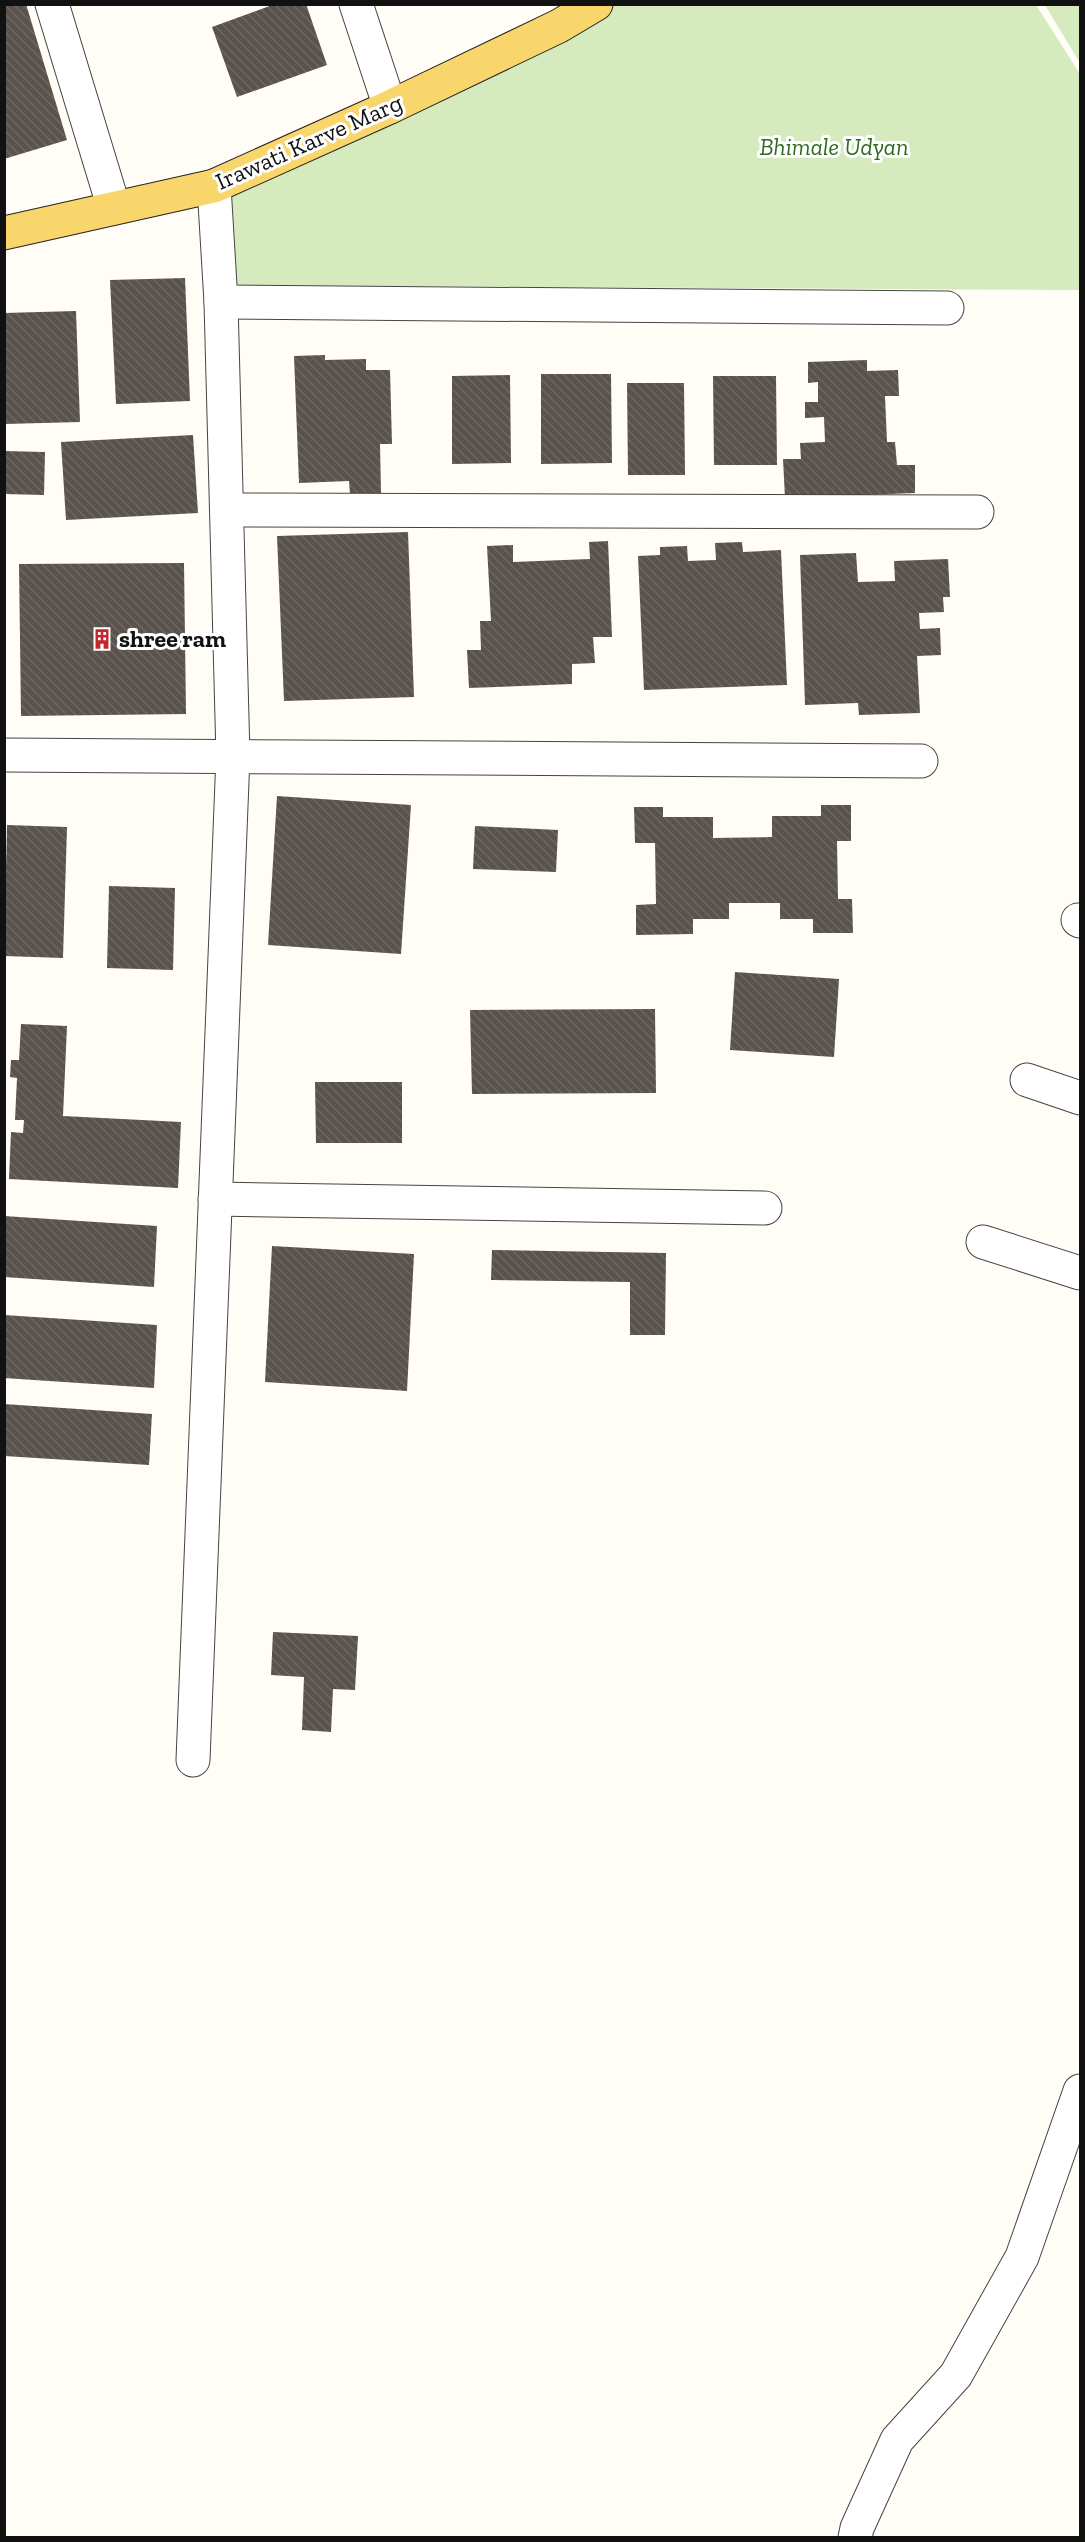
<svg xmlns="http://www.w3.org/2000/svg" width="1085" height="2542" font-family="'Zilla Slab',serif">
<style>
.grass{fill:#d5ebbd}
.building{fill:url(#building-back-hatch)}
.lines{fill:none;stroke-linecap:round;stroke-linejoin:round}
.minor-casing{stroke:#444;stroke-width:35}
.major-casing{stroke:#222;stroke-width:35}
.minor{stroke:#fff;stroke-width:33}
.major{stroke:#f9d66b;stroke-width:33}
.labels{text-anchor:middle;stroke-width:6;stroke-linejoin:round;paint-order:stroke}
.street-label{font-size:24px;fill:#111;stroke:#fff}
.park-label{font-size:24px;font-style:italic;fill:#2f6b1f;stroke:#fff}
.poi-label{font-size:24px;font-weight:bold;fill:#111;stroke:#fff;text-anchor:start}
</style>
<defs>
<pattern id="building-back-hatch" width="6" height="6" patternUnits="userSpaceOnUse" patternTransform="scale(1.5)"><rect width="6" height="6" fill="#5a524d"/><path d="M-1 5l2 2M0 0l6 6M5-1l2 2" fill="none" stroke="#6d6662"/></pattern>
</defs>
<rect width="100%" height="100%" fill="#fffdf5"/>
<g class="grass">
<path d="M584 5H1036L1080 74V290L220 285 215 197Z"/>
<path d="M1045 5H1080V63Z"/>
</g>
<g class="building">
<path d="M4 4H26L67 140 4 159Z"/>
<path d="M275 4H306L327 65 237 97 212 27Z"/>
<path d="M185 278 190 401 116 404 110 280Z"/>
<path d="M76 311 80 422 5 424 4 313Z"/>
<path d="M325 355V360L366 359V370H390L392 444H380L381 493 350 494 349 481 299 483 294 356Z"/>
<path d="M867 360V371L898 370 899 396H885L887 442H895L897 465H915V493L785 498 783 459H801L800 443 825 442 824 417 805 418V402H818V382L808 383V362Z"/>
<path d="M541 374H611L612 463 541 464Z"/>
<path d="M510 375 511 463 452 464V376Z"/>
<path d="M713 376H776L777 465H714Z"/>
<path d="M627 383H684L685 475H628Z"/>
<path d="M193 435 198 513 66 520 61 442Z"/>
<path d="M4 451 45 452 44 495 4 494Z"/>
<path d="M408 532 414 697 284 701 277 536Z"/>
<path d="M608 541 612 637H593L595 663 572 664V684L469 688 467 650H481L480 621H491L487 546 513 545V562L590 559 589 542Z"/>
<path d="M742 542 743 552 781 550 787 685 644 690 638 556 660 555V547L687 546 688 561 716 560 715 543Z"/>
<path d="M856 553 858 582 895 581 894 561 948 559 950 597H943L944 612 919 613 920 629 940 628 941 655 917 656 920 713 859 715 858 703 805 705 800 555Z"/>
<path d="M184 563 186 714 21 716 19 564Z"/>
<path d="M277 796 411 805 401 954 268 945Z"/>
<path d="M821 805H851V841H837L838 899H852L853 933H813V919H780V903H729V919H693V934L636 935V905L656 904 655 843H635L634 807H663V817H713V838L772 837V816H821Z"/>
<path d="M7 825 67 827 63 958 4 956Z"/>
<path d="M475 826 558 830 556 872 473 869Z"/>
<path d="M109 886 175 888 173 970 107 968Z"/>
<path d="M735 972 839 979 834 1057 730 1050Z"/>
<path d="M655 1009 656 1093 472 1094 470 1010Z"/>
<path d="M21 1024 67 1026 63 1116 181 1122 178 1188 9 1179 11 1132 23 1133 24 1120H15L17 1078 10 1077 11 1060H19Z"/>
<path d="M315 1082H402V1143H316Z"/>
<path d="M4 1216 157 1226 154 1287 4 1277Z"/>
<path d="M272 1246 414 1254 407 1391 265 1382Z"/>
<path d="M492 1250 666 1253 665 1335H630V1282L491 1280Z"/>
<path d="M4 1315 157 1325 154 1388 4 1378Z"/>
<path d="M4 1404 152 1414 149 1465 4 1456Z"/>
<path d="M273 1632 358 1636 355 1690 333 1689 331 1732 302 1730 304 1677 271 1675Z"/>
</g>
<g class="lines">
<g class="minor-casing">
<g id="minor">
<path d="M52 4 114 208"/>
<path d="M356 4 390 107"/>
<path d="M221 302 947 308"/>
<path d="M227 510 977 512"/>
<path d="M4 755 921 761"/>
<path d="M1078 920 1080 921"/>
<path d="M1027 1080 1080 1098"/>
<path d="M215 1199 765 1208"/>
<path d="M983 1242 1080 1273"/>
<path d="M193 1760 233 756 221 302 214 186"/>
<path d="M855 2538 857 2528 897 2440 956 2375 1022 2257 1080 2091"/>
</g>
</g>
<g class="major-casing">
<path id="major" d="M4 233 214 186 390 107 559 26 596 4"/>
</g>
<use href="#minor" class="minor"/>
<use href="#major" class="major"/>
</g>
<defs>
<g id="building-bare" transform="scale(1.62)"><path d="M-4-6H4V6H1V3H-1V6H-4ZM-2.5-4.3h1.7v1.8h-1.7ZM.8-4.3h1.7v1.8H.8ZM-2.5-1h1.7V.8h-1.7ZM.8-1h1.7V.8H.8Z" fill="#c4262e" stroke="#fff" stroke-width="2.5" paint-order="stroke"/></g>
</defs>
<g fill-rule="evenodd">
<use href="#building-bare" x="102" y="639"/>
</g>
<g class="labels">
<g class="street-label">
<text transform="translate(309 142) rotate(-24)" y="8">Irawati Karve Marg</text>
</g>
<g class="park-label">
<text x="834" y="155">Bhimale Udyan</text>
</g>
<g class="poi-label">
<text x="119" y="647">shree ram</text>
</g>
</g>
<rect width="1085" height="2542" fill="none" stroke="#111111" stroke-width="12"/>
</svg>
